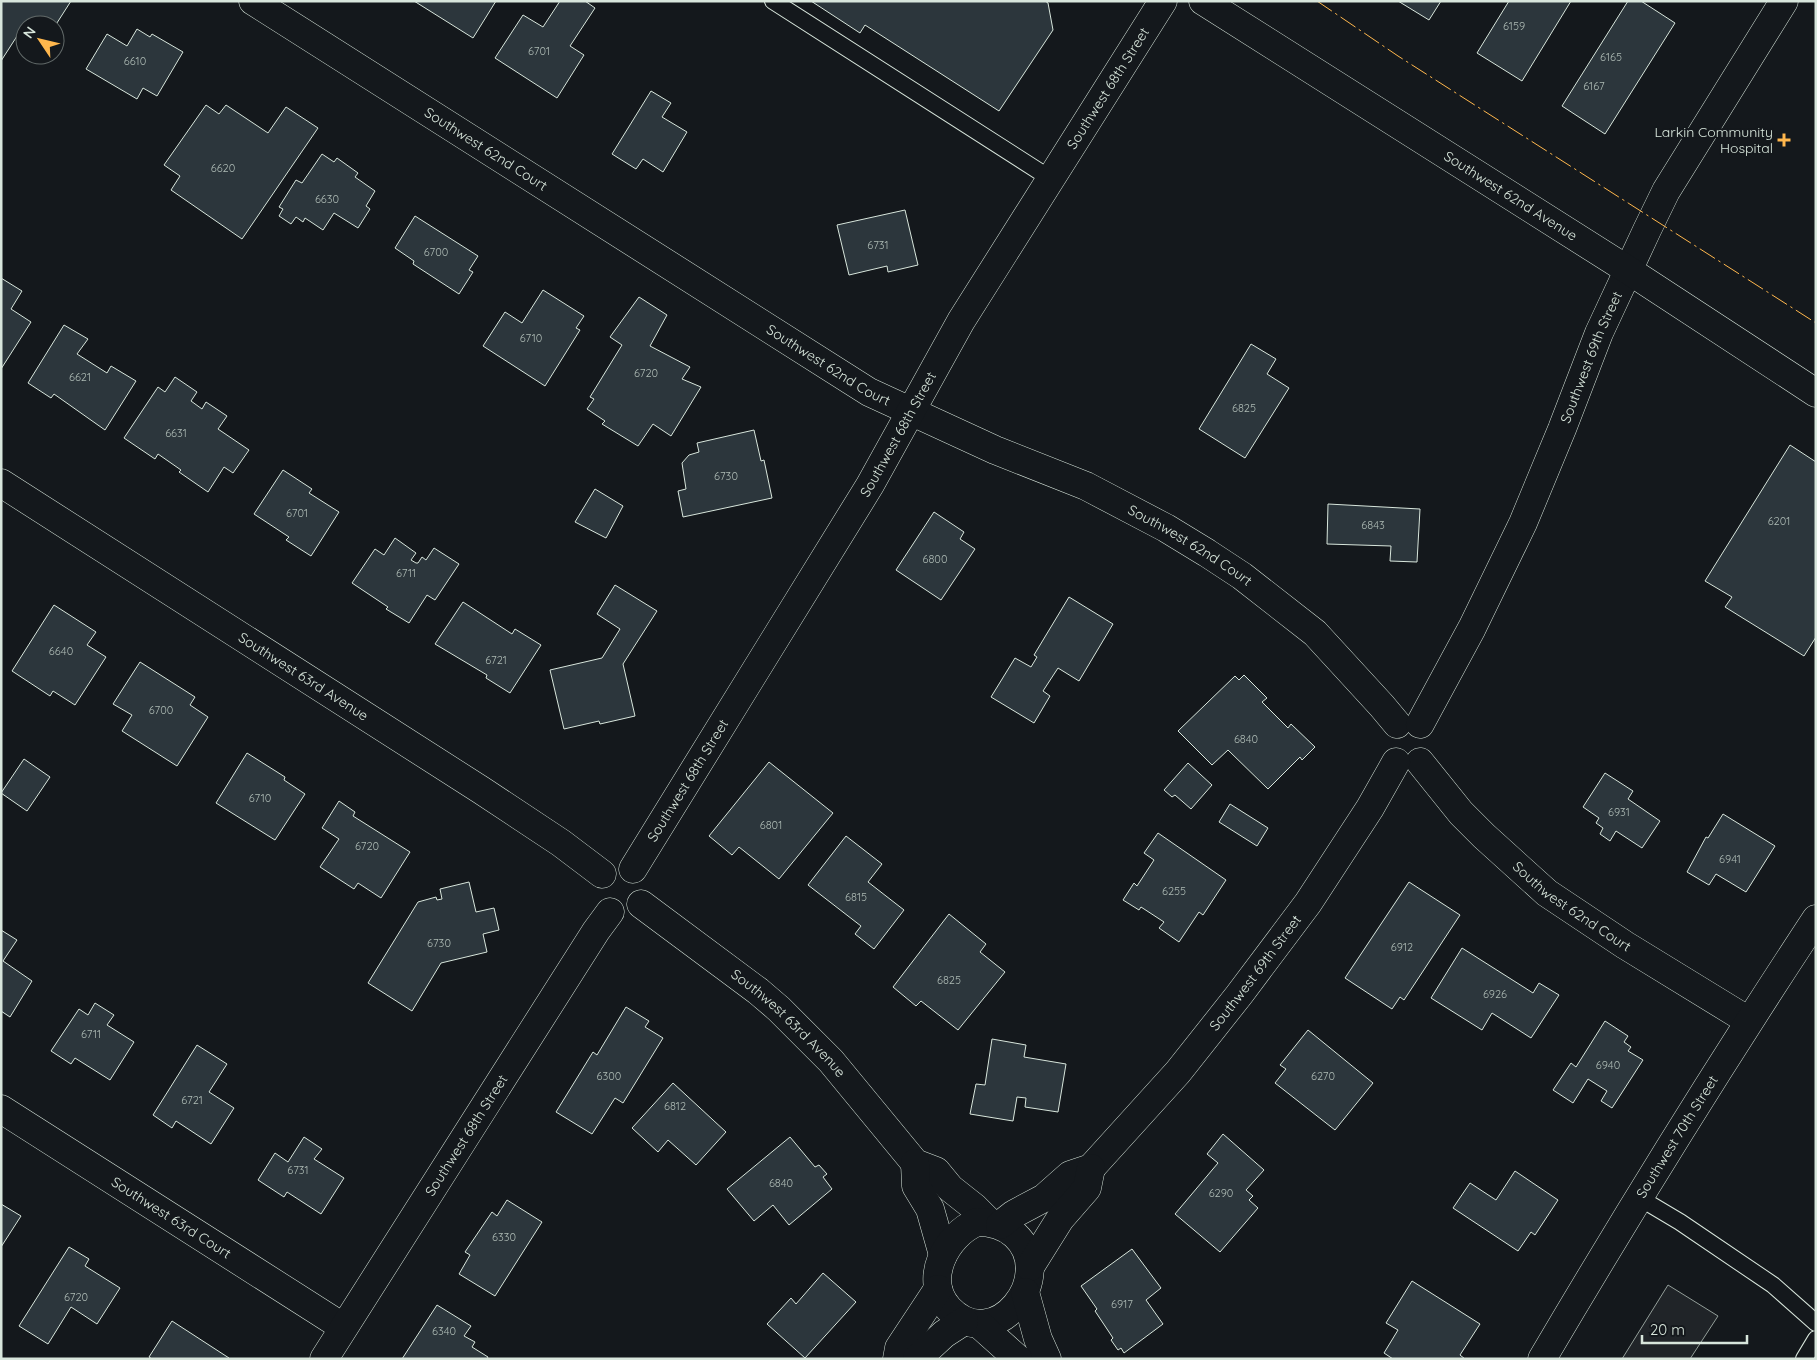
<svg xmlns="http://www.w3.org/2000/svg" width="1817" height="1360" font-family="Quicksand,sans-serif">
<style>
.green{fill:#202428;stroke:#939e99}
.building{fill:#2c363c;stroke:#d8e6dc}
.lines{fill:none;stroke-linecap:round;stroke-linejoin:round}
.service-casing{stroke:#d8e6dc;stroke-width:18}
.minor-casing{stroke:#d8e6dc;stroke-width:29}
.tertiary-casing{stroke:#d8e6dc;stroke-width:29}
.service{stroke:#14181c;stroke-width:16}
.minor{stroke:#14181c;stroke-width:28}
.tertiary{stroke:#14181c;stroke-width:28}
.power{stroke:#ffb74d;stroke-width:1;stroke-dasharray:18 4 2.5 4;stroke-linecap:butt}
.poi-dot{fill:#ffb74d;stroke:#14181c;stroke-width:2}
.labels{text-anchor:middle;stroke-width:4;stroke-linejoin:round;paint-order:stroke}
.number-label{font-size:11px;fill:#adbab4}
.street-label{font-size:14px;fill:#d8e6dc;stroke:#14181c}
.poi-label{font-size:14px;fill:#d8e6dc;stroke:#14181c;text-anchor:end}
</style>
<rect width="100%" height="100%" fill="#14181c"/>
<path class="green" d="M1668 1285 1718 1316 1690 1359H1622Z"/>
<g class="building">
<path d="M1 1H71L55 26 37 25 28 19 1 61Z"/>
<path d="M414 1H496L473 38Z"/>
<path d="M560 1H585L595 8 570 46 584 55 557 98 495 58 523 15 543 27Z"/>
<path d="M811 1H1045L1048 3 1053 30 999 111 865 25 860 33Z"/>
<path d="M1398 1H1441L1429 20Z"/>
<path d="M1509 1H1571L1522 81 1477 53Z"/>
<path d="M1628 1H1641L1675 23 1605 134 1562 106Z"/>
<path d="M137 29 150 37 152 34 183 52 157 96 143 88 137 99 86 69 107 34 127 46Z"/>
<path d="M651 91 671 103 662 117 687 132 663 172 643 159 636 169 612 154Z"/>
<path d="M206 105 219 114 226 105 268 133 286 107 318 128 242 239 171 190 180 176 164 165Z"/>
<path d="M322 154 334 162 337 158 358 173 355 177 375 191 366 206 370 209 358 228 334 213 323 230 305 218 303 222 296 217 291 224 279 216 283 209 279 207 296 180 302 183Z"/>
<path d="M905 210 918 265 888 272 887 266 849 275 837 225Z"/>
<path d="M415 216 478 256 469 270 473 272 459 294 413 264 414 261 395 248Z"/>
<path d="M1 278 22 291 11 309 31 322 1 369Z"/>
<path d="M543 290 584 316 576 328 580 330 545 386 483 346 505 312 522 323Z"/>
<path d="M639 297 667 315 650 346 690 367 682 379 701 387 671 436 653 424 638 446 602 424 605 421 587 409 594 399 590 397 622 345 610 337Z"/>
<path d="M64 325 88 339 77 354 107 373 111 366 136 381 105 430 54 394 51 398 28 383Z"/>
<path d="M1251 344 1276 359 1267 374 1289 388 1245 458 1199 429Z"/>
<path d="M175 377 197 392 191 401 202 409 206 402 227 416 218 429 249 450 233 473 224 467 208 492 179 472 181 470 158 454 155 459 124 438 158 387 165 392Z"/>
<path d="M754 430 761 461 764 460 772 498 683 517 678 491 686 489 682 463 689 455 699 452 697 443Z"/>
<path d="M1790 445 1816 462V637L1804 656 1725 607 1732 597 1705 581Z"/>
<path d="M283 470 312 489 309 493 339 512 311 556 286 540 289 537 254 514Z"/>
<path d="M595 489 623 506 606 538 575 522Z"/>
<path d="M1328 504 1420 509 1417 562 1390 561 1391 546 1327 544Z"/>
<path d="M934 512 964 532 960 539 975 549 941 600 896 570Z"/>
<path d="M395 538 416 553 411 560 416 563H418L422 557 426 560 434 548 459 564 435 600 427 595 409 623 386 609 388 607 352 583 375 549 384 555Z"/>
<path d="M615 585 657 611 623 664 635 716 600 724 599 721 564 729 550 670 602 658 620 629 597 614Z"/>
<path d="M1069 597 1113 624 1079 681 1058 668 1043 691 1050 696 1034 723 991 697 1015 658 1031 667 1037 657 1034 655Z"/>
<path d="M463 602 512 634 515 629 541 645 510 693 486 678 487 675 435 644Z"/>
<path d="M54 605 96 632 87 645 106 657 75 705 53 691 50 696 12 671Z"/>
<path d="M140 662 195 697 190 705 208 717 177 766 122 731 132 715 113 704Z"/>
<path d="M1244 675 1267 698 1262 702 1288 728 1291 724 1315 747 1302 760 1300 757 1268 789 1228 750 1212 765 1178 731 1235 676 1239 680Z"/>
<path d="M247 753 285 777 284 780 305 794 275 840 216 803Z"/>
<path d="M24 759 50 777 27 811 1 793Z"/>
<path d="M769 762 833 813 779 879 739 847 732 855 709 836Z"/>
<path d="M1188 763 1212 785 1191 809 1175 795 1172 797 1164 790Z"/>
<path d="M1605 773 1633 791 1628 799 1660 821 1642 848 1616 831 1610 841 1600 834 1603 828 1596 823 1599 818 1583 807Z"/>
<path d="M339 801 355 812 353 816 410 852 381 898 358 883 354 889 320 867 339 839 322 828Z"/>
<path d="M1230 804 1268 828 1257 846 1219 822Z"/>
<path d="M1723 814 1775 846 1746 892 1716 874 1709 885 1687 872 1706 837 1708 838Z"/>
<path d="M1158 833 1226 880 1203 915 1199 912 1179 942 1159 928 1164 922 1141 907 1139 910 1123 900 1134 883 1137 886 1154 860 1144 853Z"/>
<path d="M846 836 882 864 868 882 904 910 874 949 855 934 861 926 808 885Z"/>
<path d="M469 882 476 912 494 908 499 930 483 934 487 952 441 963 412 1011 368 983 418 902 436 897 437 900 442 899 440 889Z"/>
<path d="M1409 882 1460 915 1404 1000 1400 997 1392 1009 1345 978Z"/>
<path d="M949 914 986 944 980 952 1005 972 958 1030 921 1001 916 1006 893 987Z"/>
<path d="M1 930 17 940 3 961 32 981 10 1017 1 1011Z"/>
<path d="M1462 948 1533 993 1539 983 1559 995 1531 1038 1492 1013 1482 1030 1431 998Z"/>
<path d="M95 1003 114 1015 107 1025 134 1042 110 1080 75 1058 71 1064 51 1051 79 1009 88 1015Z"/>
<path d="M626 1007 649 1021 645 1027 663 1038 623 1103 615 1098 592 1134 556 1112 593 1052 597 1055Z"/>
<path d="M1605 1021 1628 1036 1624 1042 1631 1047 1628 1051 1643 1060 1612 1108 1601 1101 1607 1091 1588 1079 1573 1103 1553 1090 1571 1063 1576 1067Z"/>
<path d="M1308 1030 1373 1083 1335 1130 1275 1083 1286 1069 1280 1065Z"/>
<path d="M992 1039 1026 1045 1024 1057 1066 1064 1058 1112 1025 1107 1026 1098 1017 1097 1013 1121 970 1114 976 1084 985 1085Z"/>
<path d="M197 1045 227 1064 209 1092 234 1108 211 1144 176 1121 172 1128 153 1115Z"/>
<path d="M673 1083 726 1132 696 1165 668 1140 658 1152 632 1128Z"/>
<path d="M1223 1134 1264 1170 1246 1190 1253 1196 1249 1200 1258 1208 1220 1252 1175 1214 1218 1163 1207 1154Z"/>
<path d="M304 1137 322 1149 314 1159 344 1178 321 1214 287 1192 284 1197 258 1180 275 1153 288 1162Z"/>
<path d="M790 1137 815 1167 819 1165 827 1174 823 1177 832 1189 789 1225 773 1205 754 1221 727 1189Z"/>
<path d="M1515 1171 1558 1200 1535 1235 1531 1232 1518 1251 1453 1208 1470 1183 1496 1200Z"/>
<path d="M507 1200 542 1222 495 1296 459 1274 470 1255 465 1252 492 1212 497 1216Z"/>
<path d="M1 1204 21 1216 1 1247Z"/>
<path d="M69 1247 89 1259 85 1266 120 1288 97 1324 71 1307 48 1344 19 1326Z"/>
<path d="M1132 1249 1161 1288 1146 1300 1163 1324 1124 1353 1121 1348 1118 1350 1111 1340 1113 1338 1095 1311 1097 1309 1081 1286Z"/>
<path d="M823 1273 856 1302 805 1358 767 1324 791 1298 796 1304Z"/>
<path d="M1412 1281 1480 1324 1460 1355 1465 1359H1393L1384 1353 1398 1330 1386 1323Z"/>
<path d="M437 1305 471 1326 464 1336 475 1342 472 1347 488 1357 487 1359H402Z"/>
<path d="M172 1321 229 1358V1359H152L149 1357Z"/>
</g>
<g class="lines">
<g class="service-casing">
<g id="service">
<path d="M773 1 1051 179"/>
<path d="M1638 1197 1680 1222 1773 1285 1816 1323"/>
<path d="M1804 1359 1816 1339"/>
</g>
</g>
<g class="minor-casing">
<g id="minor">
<path id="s1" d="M253 1 869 392 995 450 1086 486 1166 528 1207 553 1242 576 1315 633 1382 706 1397 724"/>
<path id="s2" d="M1 483 481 790 561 843 602 874"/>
<path id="s3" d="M1420 724 1472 628 1523 523 1562 429 1599 333 1647 230 1666 191 1784 1"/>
<path id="s4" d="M1420 762 1461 813 1484 836 1547 893 1625 945 1749 1021"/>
<path id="s5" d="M633 869 870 485 961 321 1163 1"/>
<path id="s6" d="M641 904 758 991 779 1009 831 1061 915 1163 936 1171 950 1188 974 1207 989 1222"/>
<path id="s7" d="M1 1109 343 1327"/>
<path d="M915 1163 916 1186 930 1209 943 1255"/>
<path d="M977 1222C992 1222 1004 1225 1015 1235 1059 1276 995 1357 949 1309 922 1280 946 1235 977 1222Z"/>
<path id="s8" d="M1000 1225 1014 1214 1044 1198 1070 1175 1091 1168 1178 1072 1239 995 1308 903 1370 808 1396 762"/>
<path d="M1030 1267 1060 1219 1087 1188 1091 1168"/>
<path d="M1025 1292 1038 1339 1047 1359"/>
<path d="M980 1325 1018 1359"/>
<path id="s9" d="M324 1359 596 931 610 912"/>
<path d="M897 1359 899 1348 938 1289"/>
<path d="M917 1359 944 1334 964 1321"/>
<path id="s10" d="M1542 1359C1630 1210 1721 1063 1816 919"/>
</g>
</g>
<g class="tertiary-casing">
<g id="tertiary">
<path id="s11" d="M1203 1 1628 270 1816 393"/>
</g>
</g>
<use href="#service" class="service"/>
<use href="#minor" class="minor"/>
<use href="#tertiary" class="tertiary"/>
<path class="power" d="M1317 1 1398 56 1816 323"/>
</g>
<path class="poi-dot" d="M1781.5 132.5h5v5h5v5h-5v5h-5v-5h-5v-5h5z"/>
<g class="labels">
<g class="number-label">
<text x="1514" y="30">6159</text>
<text x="539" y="55">6701</text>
<text x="1611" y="61">6165</text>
<text x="135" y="65">6610</text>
<text x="1594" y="90">6167</text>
<text x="223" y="172">6620</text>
<text x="327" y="203">6630</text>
<text x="878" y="249">6731</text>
<text x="436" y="256">6700</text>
<text x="531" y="342">6710</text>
<text x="646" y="377">6720</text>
<text x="80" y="381">6621</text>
<text x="1244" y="412">6825</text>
<text x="176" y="437">6631</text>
<text x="726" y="480">6730</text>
<text x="297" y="517">6701</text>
<text x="1779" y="525">6201</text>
<text x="1373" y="529">6843</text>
<text x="935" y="563">6800</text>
<text x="406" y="577">6711</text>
<text x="61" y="655">6640</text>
<text x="496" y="664">6721</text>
<text x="161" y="714">6700</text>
<text x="1246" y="743">6840</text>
<text x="260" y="802">6710</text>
<text x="1619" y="816">6931</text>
<text x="771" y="829">6801</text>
<text x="367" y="850">6720</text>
<text x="1730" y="863">6941</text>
<text x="1174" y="895">6255</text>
<text x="856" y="901">6815</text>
<text x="439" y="947">6730</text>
<text x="1402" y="951">6912</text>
<text x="949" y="984">6825</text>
<text x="1495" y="998">6926</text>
<text x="91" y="1038">6711</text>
<text x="1608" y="1069">6940</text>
<text x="609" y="1080">6300</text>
<text x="1323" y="1080">6270</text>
<text x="192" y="1104">6721</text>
<text x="675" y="1110">6812</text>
<text x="298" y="1174">6731</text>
<text x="781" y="1187">6840</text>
<text x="1221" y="1197">6290</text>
<text x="504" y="1241">6330</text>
<text x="76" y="1301">6720</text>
<text x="1122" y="1308">6917</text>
<text x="444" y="1335">6340</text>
</g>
<g class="street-label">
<text dy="5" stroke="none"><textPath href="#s5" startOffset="914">Southwest 68th Street</textPath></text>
<text dy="5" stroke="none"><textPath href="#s1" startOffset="276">Southwest 62nd Court</textPath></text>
<text dy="5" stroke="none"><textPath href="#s11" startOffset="364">Southwest 62nd Avenue</textPath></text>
<text dy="5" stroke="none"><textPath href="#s3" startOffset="405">Southwest 69th Street</textPath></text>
<text dy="5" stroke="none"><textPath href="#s1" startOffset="681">Southwest 62nd Court</textPath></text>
<text dy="5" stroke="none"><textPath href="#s5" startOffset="509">Southwest 68th Street</textPath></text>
<text dy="5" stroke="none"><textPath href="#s1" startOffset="1086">Southwest 62nd Court</textPath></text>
<text dy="5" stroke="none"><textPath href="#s2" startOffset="359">Southwest 63rd Avenue</textPath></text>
<text dy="5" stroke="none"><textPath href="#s5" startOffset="104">Southwest 68th Street</textPath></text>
<text dy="5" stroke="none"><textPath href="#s4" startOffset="211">Southwest 62nd Court</textPath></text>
<text dy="5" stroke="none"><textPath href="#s8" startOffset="364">Southwest 69th Street</textPath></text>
<text dy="5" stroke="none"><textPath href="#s6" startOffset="190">Southwest 63rd Avenue</textPath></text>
<text dy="5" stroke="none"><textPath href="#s9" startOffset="265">Southwest 68th Street</textPath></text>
<text dy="5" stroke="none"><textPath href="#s10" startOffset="260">Southwest 70th Street</textPath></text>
<text dy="5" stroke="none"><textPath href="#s7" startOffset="202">Southwest 63rd Court</textPath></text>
</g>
<g class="poi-label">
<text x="1773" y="137">Larkin Community<tspan x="1773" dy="16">Hospital</tspan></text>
</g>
</g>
<rect width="1817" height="1360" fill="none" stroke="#d8e6dc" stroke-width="5"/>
<g transform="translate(40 40) rotate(305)"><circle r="24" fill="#14181c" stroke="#626a69"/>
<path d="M0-4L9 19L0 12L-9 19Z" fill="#ffb74d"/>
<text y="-8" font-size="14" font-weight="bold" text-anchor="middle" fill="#d8e6dc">N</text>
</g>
<path d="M1642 1335v8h105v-8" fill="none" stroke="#d8e6dc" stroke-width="2.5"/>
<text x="1650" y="1335" font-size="15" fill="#d8e6dc" stroke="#14181c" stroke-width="4" paint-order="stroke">20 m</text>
</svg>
